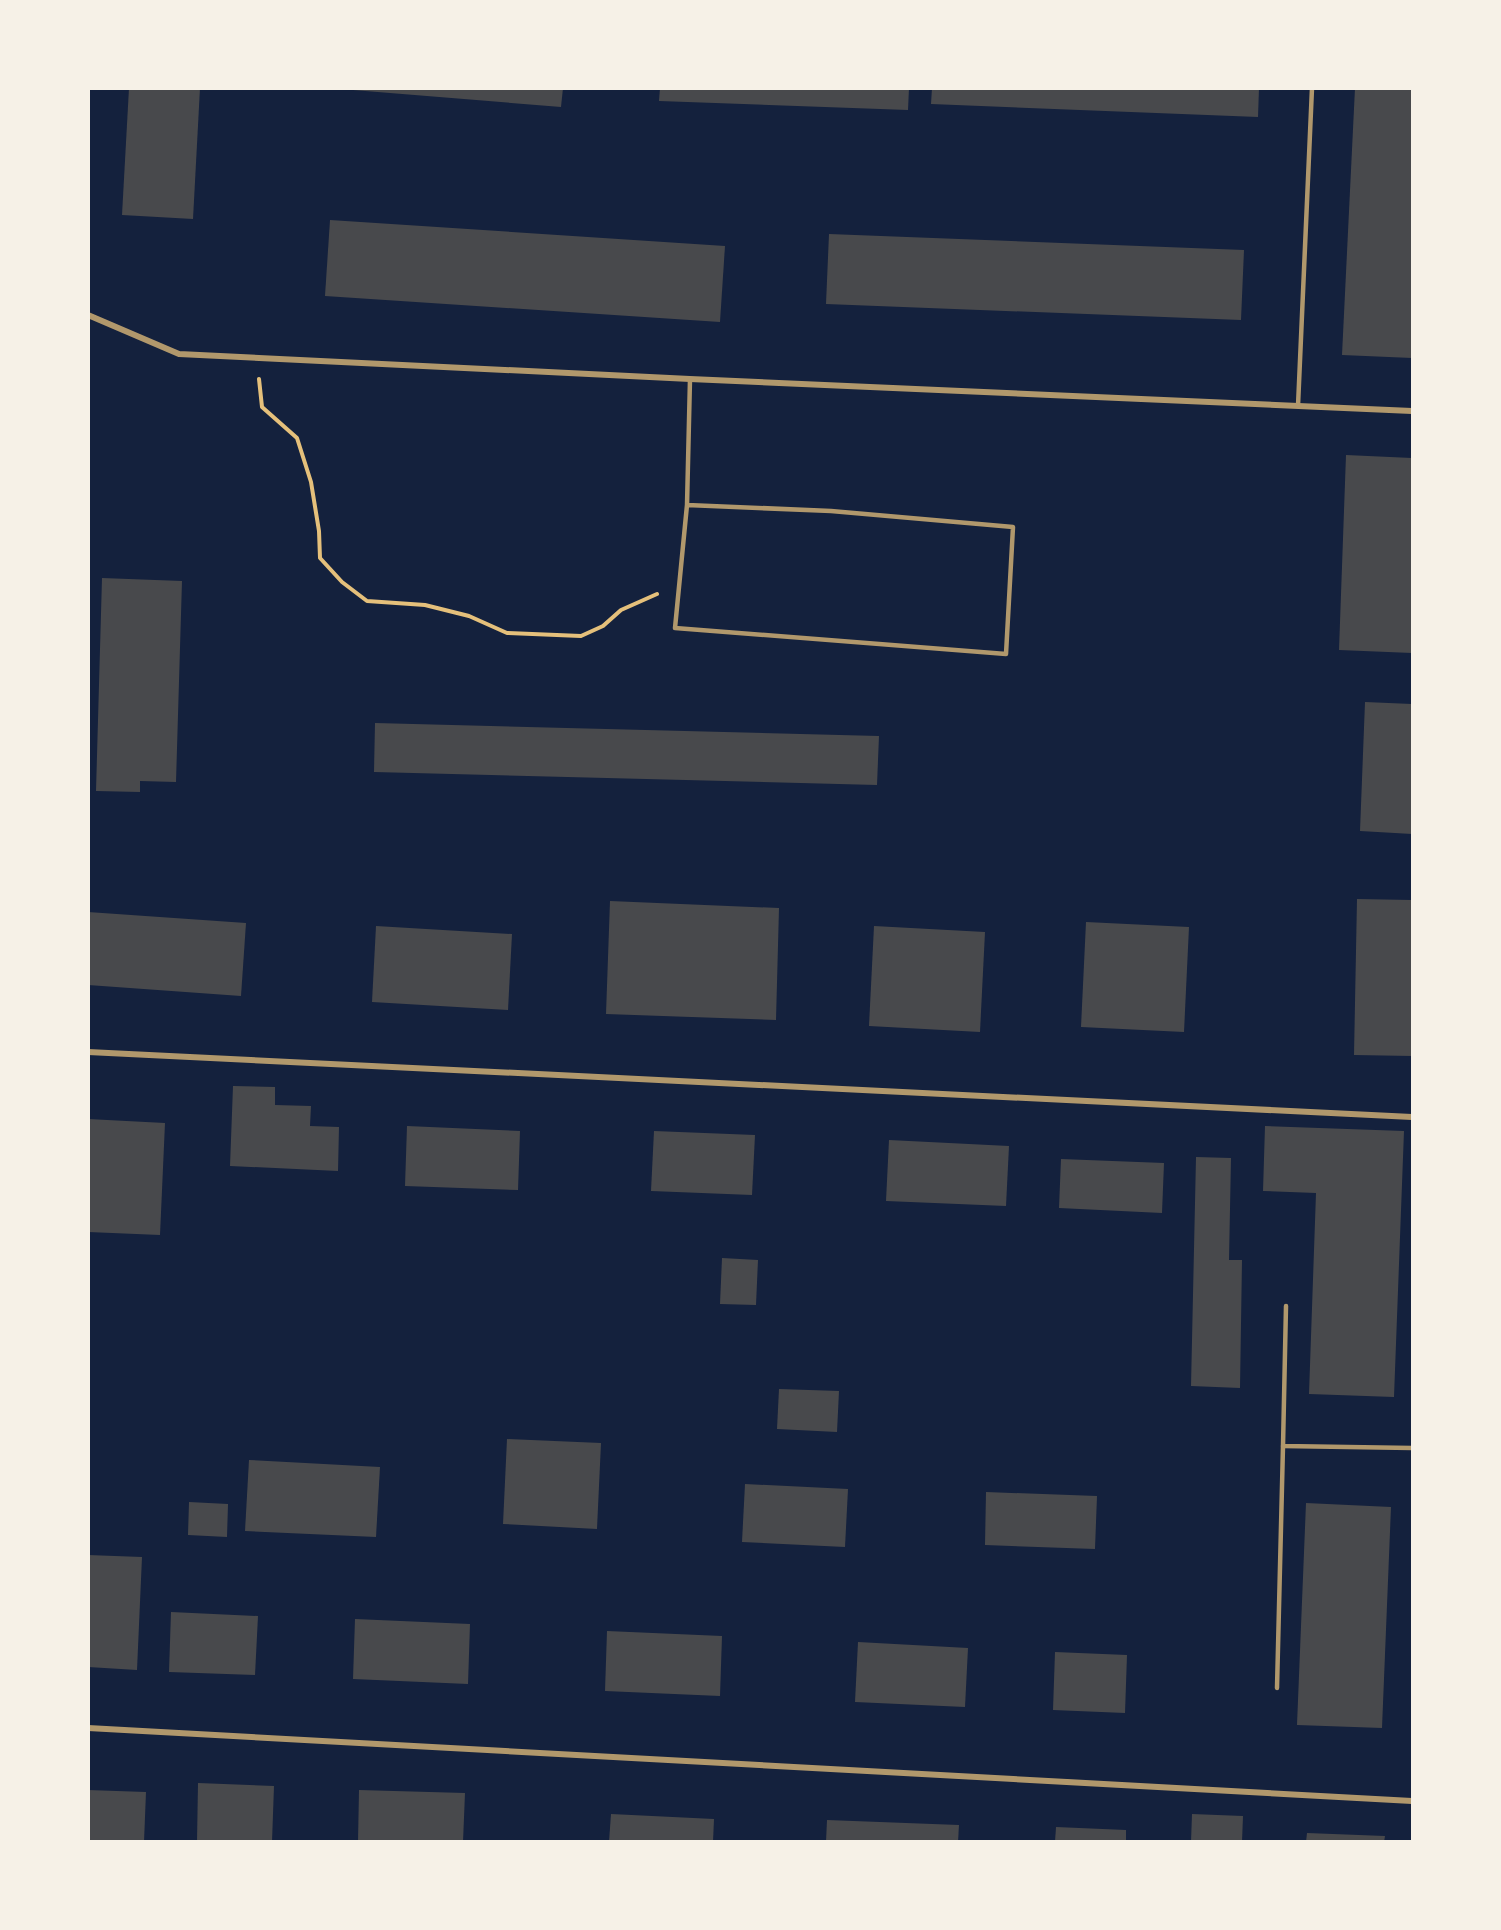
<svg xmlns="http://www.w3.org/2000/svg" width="1501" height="1930" font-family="'Sofia Sans Condensed',sans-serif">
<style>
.building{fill:#48494c}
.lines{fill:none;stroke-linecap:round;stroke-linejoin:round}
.path{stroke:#e5c07b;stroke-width:4}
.service{stroke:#b1986c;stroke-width:4.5}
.minor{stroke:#b1986c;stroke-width:6}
</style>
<rect width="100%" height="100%" fill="#14213d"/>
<g class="building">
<path d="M129 88H200L193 219 122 215Z"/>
<path d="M353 88H563L561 107 353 90Z"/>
<path d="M660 88H909L908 110 659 101Z"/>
<path d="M932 88H1259L1258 117 931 104Z"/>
<path d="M1355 88H1412V358L1342 355Z"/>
<path d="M330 220 725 246 720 322 325 296Z"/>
<path d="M829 234 1244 250 1241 320 826 304Z"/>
<path d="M1346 455 1412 458V653L1339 650Z"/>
<path d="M102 578 182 581 176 782 140 781V792L96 791Z"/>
<path d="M1365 702 1412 704V834L1360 831Z"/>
<path d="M375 723 879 736 877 785 374 772Z"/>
<path d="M1357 899 1412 900V1056L1354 1055Z"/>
<path d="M610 901 779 908 776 1020 606 1014Z"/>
<path d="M88 912 246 923 241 996 88 985Z"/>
<path d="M1086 922 1189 927 1184 1032 1081 1027Z"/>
<path d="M376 926 512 934 508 1010 372 1002Z"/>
<path d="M874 926 985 932 980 1032 869 1026Z"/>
<path d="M233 1086 275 1087V1105L311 1106 310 1126 339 1127 338 1171 230 1166Z"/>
<path d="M88 1119 165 1123 160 1235 88 1232Z"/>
<path d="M407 1126 520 1131 518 1190 405 1186Z"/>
<path d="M1265 1126 1404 1131 1394 1397 1309 1394 1316 1193 1263 1191Z"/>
<path d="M654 1131 755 1135 752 1195 651 1191Z"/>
<path d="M889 1140 1009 1146 1006 1206 886 1201Z"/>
<path d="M1196 1157 1231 1158 1229 1260H1242L1240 1388 1191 1386Z"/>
<path d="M1061 1159 1164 1163 1162 1213 1059 1208Z"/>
<path d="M722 1258 758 1260 756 1305 720 1304Z"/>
<path d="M779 1389 839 1391 837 1432 777 1429Z"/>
<path d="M507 1439 601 1443 597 1529 503 1524Z"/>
<path d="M249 1460 380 1467 376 1537 245 1531Z"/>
<path d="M745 1484 848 1489 845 1547 742 1542Z"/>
<path d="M986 1492 1097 1496 1095 1549 985 1545Z"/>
<path d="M189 1502 228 1504 227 1537 188 1535Z"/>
<path d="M1306 1503 1391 1507 1382 1728 1297 1725Z"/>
<path d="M88 1555 142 1557 137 1670 88 1667Z"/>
<path d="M171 1612 258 1616 255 1675 169 1672Z"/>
<path d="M355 1619 470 1624 468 1684 353 1679Z"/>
<path d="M607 1631 722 1636 720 1696 605 1691Z"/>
<path d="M858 1642 968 1648 965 1707 855 1702Z"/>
<path d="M1055 1652 1127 1655 1125 1713 1053 1710Z"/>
<path d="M198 1783 274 1786 272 1842H197Z"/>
<path d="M88 1790 146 1792 144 1842H88Z"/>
<path d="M359 1790 465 1793 463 1842H358Z"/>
<path d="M611 1814 714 1819 713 1842H609Z"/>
<path d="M1192 1814 1243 1816 1242 1842H1191Z"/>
<path d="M827 1820 959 1825 958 1842H826Z"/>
<path d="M1056 1827 1126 1830V1842H1055Z"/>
<path d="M1307 1833 1385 1836 1384 1842H1306Z"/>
</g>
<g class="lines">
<path class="path" d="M259 379 262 407 297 438 311 482 319 531 320 558 342 582 367 601 425 605 469 616 507 633 581 636 603 626 621 610 657 594"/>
<g class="service">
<path d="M1298 406 1312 88"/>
<path d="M687 505 675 628 1006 654 1013 527 831 511 687 505 690 379"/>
<path d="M1286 1306 1283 1446 1412 1448"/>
<path d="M1277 1688 1283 1446"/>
</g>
<g class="minor">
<path d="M88 315 179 354 690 379 1412 411"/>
<path d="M88 1052 1412 1117"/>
<path d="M88 1728 1412 1801"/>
</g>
</g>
<rect width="1501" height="1930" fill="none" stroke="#f6f1e7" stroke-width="180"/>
</svg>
